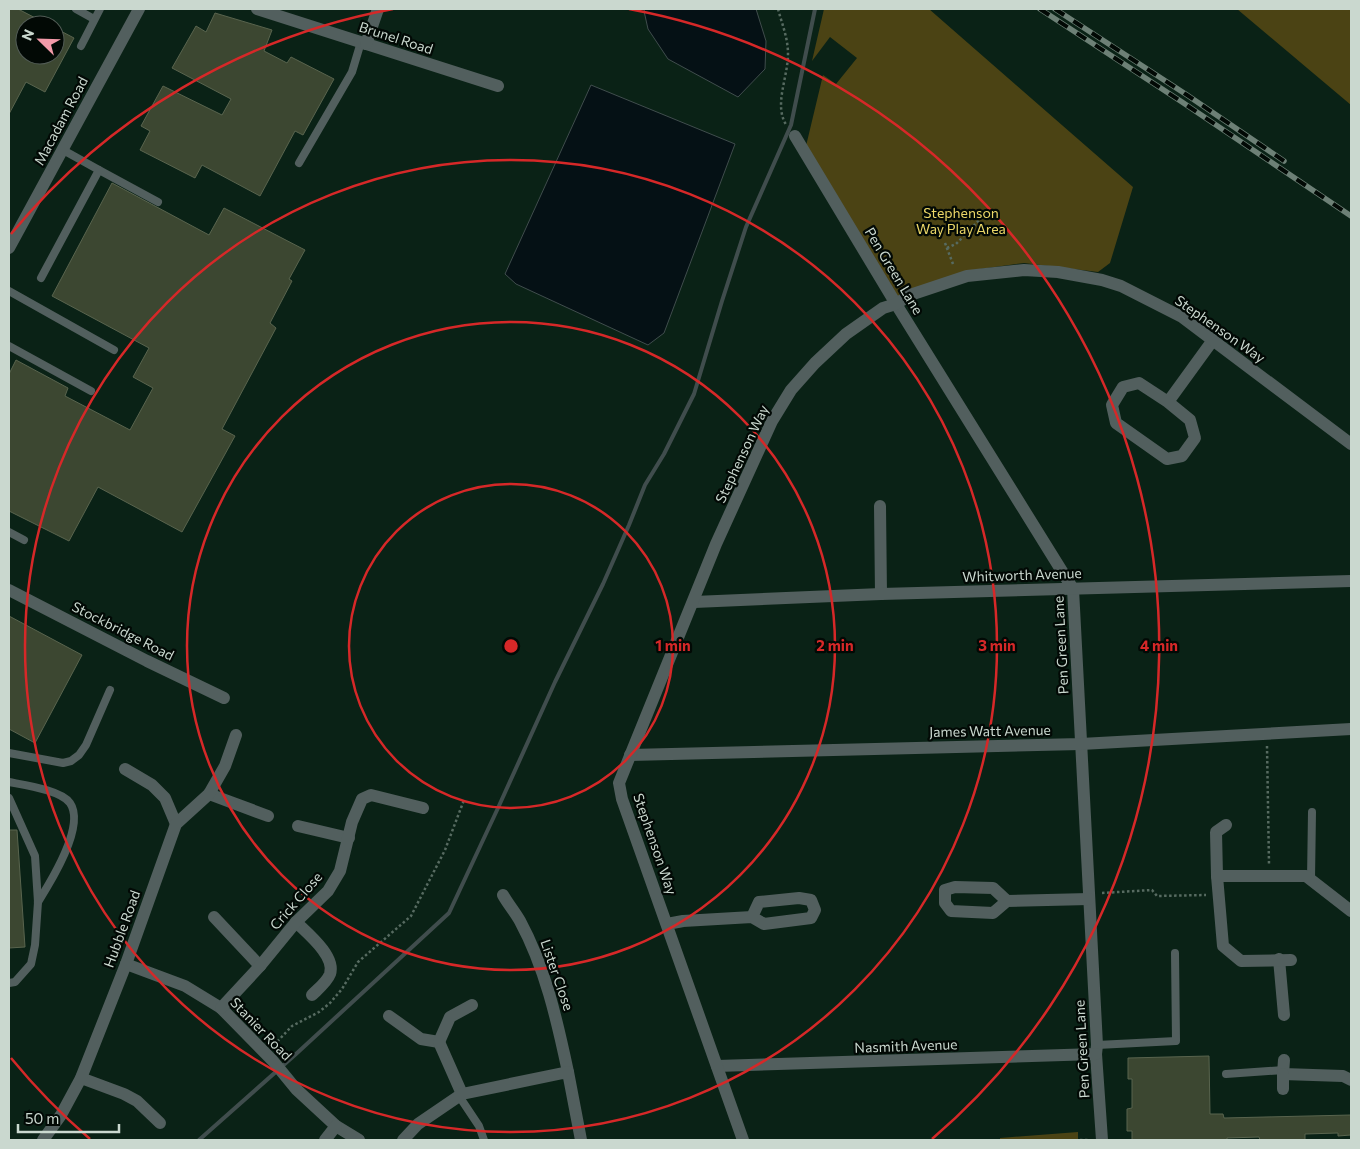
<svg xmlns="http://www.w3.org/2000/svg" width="1360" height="1149" font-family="Commissioner,sans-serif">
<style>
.green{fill:#4b4314}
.water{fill:#051115;stroke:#404d4d}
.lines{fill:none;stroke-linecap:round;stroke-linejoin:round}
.stream{stroke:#404d4d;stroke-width:4}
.building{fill:#3c4731;stroke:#59644e}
.path{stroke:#576b61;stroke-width:2.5;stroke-dasharray:2.5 2.5;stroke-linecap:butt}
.service{stroke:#525f5e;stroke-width:8}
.minor{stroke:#525f5e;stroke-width:12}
.rail-casing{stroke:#6d8076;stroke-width:5.5}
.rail{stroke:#020905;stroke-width:4;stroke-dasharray:11;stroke-linecap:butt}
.ring{fill:none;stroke:#d62828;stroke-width:2.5}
.labels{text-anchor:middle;stroke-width:4.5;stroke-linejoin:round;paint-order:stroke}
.street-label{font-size:14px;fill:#cad8cf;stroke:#020905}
.park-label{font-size:14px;fill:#ebd768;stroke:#020905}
.centre{fill:#d62828;stroke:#020905;stroke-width:2.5}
.ring-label{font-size:15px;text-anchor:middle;font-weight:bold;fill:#d62828;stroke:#020905;stroke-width:4.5;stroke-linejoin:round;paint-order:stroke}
</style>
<rect width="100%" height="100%" fill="#0a2216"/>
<g class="green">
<path d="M824 9H929L1133 187 1110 263 1098 272 1024 263 966 271 896 304 806 146 823 75 836 84 857 58 830 37 812 61Z"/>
<path d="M1237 9H1351V105Z"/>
<path d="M1078 1132V1140H1000V1138Z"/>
</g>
<g class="water">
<path d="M645 9H756L766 41 765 69 738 97 668 59 648 29 644 11Z"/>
<path d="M591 85 735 144 664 333 648 345 516 284 505 274Z"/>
</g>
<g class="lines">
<path class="stream" d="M199 1140 296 1054 449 913 498 808 555 682 603 584 629 525 645 485 664 454 694 394 722 301 746 227 791 125 815 9"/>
</g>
<g class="building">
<path d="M9 9H18L49 25H25V55H55V28L74 38 45 92 26 82 9 114Z"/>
<path d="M215 13 272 30 264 51 287 63 291 57 334 79 303 135 295 131 260 196 202 165 195 178 140 150 150 131 141 126 163 86 222 115 231 99 172 68 196 26 206 32Z"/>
<path d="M112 183 209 235 224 208 305 250 289 279 292 281 270 323 276 328 222 429 235 436 182 532 98 487 69 541 9 511V374L16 360 68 388 65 396 130 430 153 388 133 377 149 348 52 296Z"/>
<path d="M9 616 82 655 35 743 9 729Z"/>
<path d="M9 830H17L25 947 9 948Z"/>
<path d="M1209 1056 1210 1114H1223L1224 1118 1351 1115V1135L1338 1136V1133L1305 1134V1140H1260L1259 1137 1227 1138V1140H1132V1131H1127V1109L1132 1108V1079H1128V1058Z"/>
</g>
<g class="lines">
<g class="path">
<path d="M778 9C782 24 788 38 788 54 788 78 773 106 787 126"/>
<path d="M945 243 953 264"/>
<path d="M947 248 956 244 989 210"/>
<path d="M1267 746 1269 864"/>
<path d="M1102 893 1152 890 1157 896 1206 895"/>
<path d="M274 1045 292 1026 319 1012 330 1003 342 989 358 962 411 916 445 850 464 800"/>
<path d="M1080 1140H1090"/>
</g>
<g class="service">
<path d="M76 9 94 19"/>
<path d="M81 46 100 9"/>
<path d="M299 163 352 72 361 42"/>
<path d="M99 170 158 202"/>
<path d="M41 278 99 170 63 150"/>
<path d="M9 291 114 350"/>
<path d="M9 346 91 391"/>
<path d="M9 532 24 540"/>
<path d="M9 753 63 763 71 761 79 755 86 745 110 690"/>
<path d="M9 782C24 785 61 790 70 803 86 826 50 883 38 902"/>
<path d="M9 798 35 856 38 902 35 945 31 964 15 982 9 983"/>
<path d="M1311 879 1312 812"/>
<path d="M1097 1045 1176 1041 1175 953"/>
<path d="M1226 1074 1284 1070"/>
<path d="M459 1096 479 1126 484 1140"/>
</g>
<g class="minor">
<path d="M257 9 498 86"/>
<path d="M366 44 378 9"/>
<path d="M795 136 896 304 1073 589 1097 1045 1096 1054 1102 1140"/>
<path d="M9 248 139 9"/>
<path d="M1168 402 1190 420 1195 438 1182 456 1167 459 1116 423 1112 405 1123 387 1139 383 1168 402 1213 340"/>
<path d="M880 506 881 594"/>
<path d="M9 590 147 661 224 698"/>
<path d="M694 602 881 594 1351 581"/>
<path d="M630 755 1081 744 1351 729"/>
<path d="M125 769 152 785 165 798 176 824"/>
<path d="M209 794 268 816"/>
<path d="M298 826 349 838"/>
<path d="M1217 876 1216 832 1226 825"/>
<path d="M503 895C508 904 515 912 520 921 545 967 557 1020 568 1072"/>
<path d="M1007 901 993 888 955 887 945 890V903L951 911 993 913 1007 901 1089 899"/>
<path d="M214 917 260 966"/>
<path d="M296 922C307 933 336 956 330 974 327 982 318 989 312 995"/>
<path d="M667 924 683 921 752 917 764 924 811 918 815 910 811 900 799 898 759 902 752 917"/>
<path d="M1279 959 1284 1015"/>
<path d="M1291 960 1241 961 1223 946 1217 876H1306L1351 911"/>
<path d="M126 964 185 986 221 1008 273 1061 296 1089 336 1126 359 1140"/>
<path d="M221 1008 260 966 296 922 328 891 340 871 352 822 362 799 371 795 423 808"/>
<path d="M389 1016 421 1039 439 1042"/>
<path d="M439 1042 462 1094"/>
<path d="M439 1042 450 1017 472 1005"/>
<path d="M1284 1060 1283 1074 1343 1076 1351 1080"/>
<path d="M717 1066 1096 1054"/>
<path d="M81 1078 124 1094 137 1101 160 1123"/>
<path d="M1283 1089V1074"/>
<path d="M43 1140 61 1115 81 1078 126 964 176 824 209 794 225 766 236 735"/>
<path d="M325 1140 336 1126"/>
<path d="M403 1140 418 1124 462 1094 568 1072 581 1140"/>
<path d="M743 1140 622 799 619 783 716 544 772 421 791 390 815 363 846 334 883 308 896 304 910 295 967 276 1024 270 1058 272 1102 280 1121 286 1182 317 1351 444"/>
</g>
<g class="rail-casing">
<g id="rail">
<path d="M1040 9 1182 102 1351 216"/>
<path d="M1055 9 1187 95 1284 161"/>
</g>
</g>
<use href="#rail" class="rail"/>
</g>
<g class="ring">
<circle cx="511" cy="646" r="162"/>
<circle cx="511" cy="646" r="324"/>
<circle cx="511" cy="646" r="486"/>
<path d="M90 1139A648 648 0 0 1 11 1058M11 234A648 648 0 0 1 393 9M629 9A648 648 0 0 1 932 1139"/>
</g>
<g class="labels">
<g class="street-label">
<text transform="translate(396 38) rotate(18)" y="5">Brunel Road</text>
<text transform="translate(61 121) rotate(-62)" y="5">Macadam Road</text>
<text transform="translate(894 271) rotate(59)" y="5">Pen Green Lane</text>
<text transform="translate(1220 329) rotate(35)" y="5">Stephenson Way</text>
<text transform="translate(742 454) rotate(-65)" y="5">Stephenson Way</text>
<text transform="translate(1022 575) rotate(-2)" y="5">Whitworth Avenue</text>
<text transform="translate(123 631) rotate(27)" y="5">Stockbridge Road</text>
<text transform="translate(1061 645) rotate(-93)" y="5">Pen Green Lane</text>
<text transform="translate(990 731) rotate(-1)" y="5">James Watt Avenue</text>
<text transform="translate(655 844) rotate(71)" y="5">Stephenson Way</text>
<text transform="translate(296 901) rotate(-49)" y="5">Crick Close</text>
<text transform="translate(122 929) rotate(-70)" y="5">Hubble Road</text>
<text transform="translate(557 975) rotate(71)" y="5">Lister Close</text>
<text transform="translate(261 1029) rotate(46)" y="5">Stanier Road</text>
<text transform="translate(906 1046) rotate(-2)" y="5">Nasmith Avenue</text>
<text transform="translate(1082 1049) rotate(-93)" y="5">Pen Green Lane</text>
</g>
<g class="park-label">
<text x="961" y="218">Stephenson<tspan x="961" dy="16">Way Play Area</tspan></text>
</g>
</g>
<circle cx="511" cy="646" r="8" class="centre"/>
<g class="ring-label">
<text x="673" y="651">1 min</text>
<text x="835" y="651">2 min</text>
<text x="997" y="651">3 min</text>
<text x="1159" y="651">4 min</text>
</g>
<rect width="1360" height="1149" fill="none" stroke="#cad8cf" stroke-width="20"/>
<g transform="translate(40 40) rotate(293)"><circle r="24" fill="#020905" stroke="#525c56"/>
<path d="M0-4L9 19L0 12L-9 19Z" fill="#f39aa9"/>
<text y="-8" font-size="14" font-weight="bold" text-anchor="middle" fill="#cad8cf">N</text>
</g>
<path d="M18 1124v8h101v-8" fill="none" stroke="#cad8cf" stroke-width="2.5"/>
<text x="25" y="1124" font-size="15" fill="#cad8cf" stroke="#020905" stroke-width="4" paint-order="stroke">50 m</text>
</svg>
